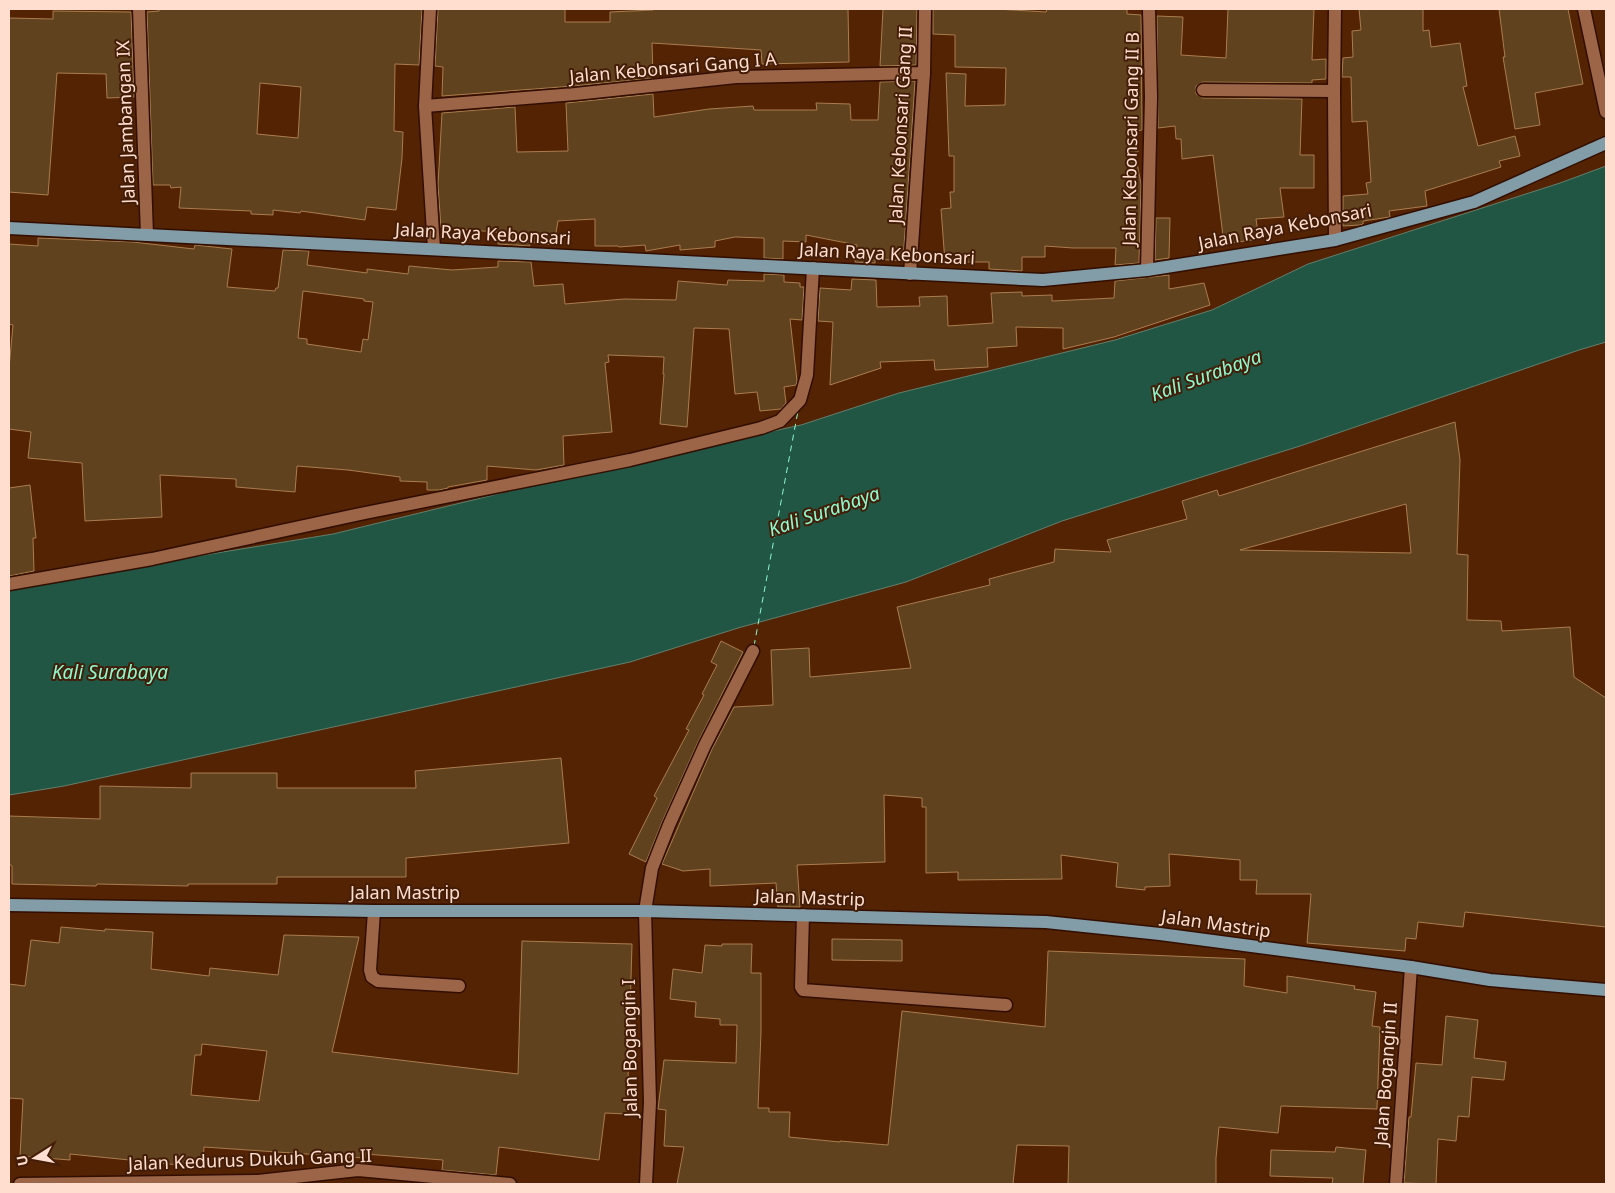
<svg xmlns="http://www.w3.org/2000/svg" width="1615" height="1193" font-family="'Noto Sans',sans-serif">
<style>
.water{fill:#205643;stroke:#637f6d}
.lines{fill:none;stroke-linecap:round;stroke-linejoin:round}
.ferry{stroke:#8cf9d0;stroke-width:1;stroke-dasharray:6 5;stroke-linecap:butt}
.building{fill:#61421f;stroke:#a97d4e;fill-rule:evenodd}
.minor-casing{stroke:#320e00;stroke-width:15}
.major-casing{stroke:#320e00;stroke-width:15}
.minor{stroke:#9c6548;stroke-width:12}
.major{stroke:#829da7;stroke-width:12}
.labels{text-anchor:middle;stroke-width:4;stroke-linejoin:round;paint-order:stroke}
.street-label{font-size:18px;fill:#ffdecf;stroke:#431d07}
.water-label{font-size:19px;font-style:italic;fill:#8cf9d0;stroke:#431d07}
</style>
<rect width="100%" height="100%" fill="#542304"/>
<path class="water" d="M1606 166V342L1579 350 1300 446 1062 521 906 582 738 628 630 662 64 786 9 795V587L333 534 625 463 801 425 899 393 1115 340 1212 310 1308 264 1560 183Z"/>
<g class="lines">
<path class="ferry" d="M754 646 798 411"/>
</g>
<g class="building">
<path d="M159 9H422L419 65 395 64 394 131 403 132 402 158 396 210 367 207 365 220 301 211 300 213 273 210V215L251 214V211L179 208 181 187 171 188 170 185H153L147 12 159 11ZM260 83 301 87 298 138 257 134Z"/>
<path d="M438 9H565V22H610V12L653 10V9H848L849 62 762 64 761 50 652 43 653 78 574 86 442 96 443 67 435 66Z"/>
<path d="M883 9H917L916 65 880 66Z"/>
<path d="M933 9H996L1046 12 1047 9H1127V14L1141 15 1142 130 1136 131 1138 152H1135L1141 184 1139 263 1115 265 1116 248H1073L1045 246V257H1022V271L989 269V262H945L941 209 951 208 950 192H954V156H949L946 73 966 74 965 106 1005 105 1006 68 955 67V35L933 34Z"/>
<path d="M1228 9H1314L1312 60 1326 59V79L1312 80V83L1203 82 1196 86V94L1203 98 1302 99 1300 155H1314V188H1280L1284 217 1256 219 1259 239 1224 244 1213 155 1182 159 1181 139H1176L1175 126 1158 128 1157 16 1183 17 1181 55 1226 58Z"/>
<path d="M1359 9H1423V31L1429 30 1431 47 1460 43 1467 86 1463 87 1478 146 1515 136 1520 156 1499 161 1501 167 1425 191 1427 206 1389 211 1390 217 1363 221V224L1360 225 1343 226V196L1368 194 1366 183 1371 182 1367 121 1352 122 1351 77H1342L1343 58 1353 57 1352 31 1361 30Z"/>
<path d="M1499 9H1568L1583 84 1535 93 1540 125 1515 129 1503 57H1505Z"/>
<path d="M53 11 131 12 134 97 107 98 106 74 57 73 48 195 9 192V18L53 19Z"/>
<path d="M915 81 903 261 875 259V263L855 262 857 245 806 235V242L783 241V259L764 258V238L735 237 715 241V247L680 250V245L646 251 645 245 619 247 618 246H595V219L558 221 554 245 529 242 530 246 498 244 497 232 441 228 438 185 442 113 515 107 517 152 568 151 566 103 653 94 654 117 709 109 753 106 754 110H817L816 103 850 104 851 120H878L880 82Z"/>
<path d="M1156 218H1170L1169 258 1155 260Z"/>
<path d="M38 238 133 242 194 249 195 245 232 249 227 287 275 291 276 288H278L283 250 309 251 307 265 367 273V269L408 274 409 266 452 270 498 267V261L531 262 534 286 563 284 565 304 624 299 676 300 678 281 727 285 728 280 764 281V274L784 275V282L800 283V287H804L802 320 790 319 797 381 796 385 784 387 786 403 781 409 760 411 757 392 735 394 729 329 694 328 687 427 660 424 664 374H663L664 357 608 355 609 362 605 363 612 432 563 436 564 465 536 470 487 466V480L448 487V488L439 490H427V482L400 481V477L348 470 297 466 295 492 236 487V479L160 475 162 517 85 521 82 463 28 458 31 432 9 429V368L13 325 9 324V244L38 246ZM303 291 364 299V301L373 302 368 340 363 339 361 352 307 344V339L298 338Z"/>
<path d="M1169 275V289L1204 283 1210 305 1114 337 1063 349V328L1016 327 1017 346 987 348 988 367 935 370 934 360 880 362 881 368 830 385 833 322 818 321 820 288 851 290 852 279 876 280 877 307 920 306 919 297 947 296 948 326 993 323 991 293 1022 292V296L1052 295V301L1114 298 1115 281Z"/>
<path d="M1455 422 1460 460 1457 554 1468 555 1467 620 1501 621 1502 631 1570 627 1574 677 1606 698V927L1465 912 1463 927 1418 922 1416 939 1406 938 1405 951 1307 943 1311 894H1256L1257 880H1240V860L1169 854 1170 886 1145 887V890L1116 887 1118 863 1061 855 1062 879 958 880V872L926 873V807H922V798L884 795 885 862 797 865 800 907H778L776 883 710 886V869L683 871 662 864 712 749 734 707 773 705 771 650 809 648 810 677 911 668 897 607 990 585 989 579 1054 562 1055 549 1111 552 1107 540 1187 519 1182 501 1217 490 1219 496ZM1406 504 1411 553 1240 550Z"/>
<path d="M30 485 36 538H33L34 571 9 576V488Z"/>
<path d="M721 641 743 652 698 742 662 822 646 862 629 854 657 798 654 796 689 730 686 729 704 695 702 694 717 665 711 662Z"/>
<path d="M561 758 569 843 406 858V877H277V884H188V886L97 884 96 886 12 884V866L9 864V816L100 819V786L191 788V773H277V788H416L415 771Z"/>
<path d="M61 927 105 931V929L153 932 151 969 209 976 210 968 278 975 284 935 359 937 332 1052 518 1074 522 941 632 944 627 1114 605 1113 599 1160 499 1147 496 1175 442 1170 443 1160 365 1154V1158L204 1147 203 1161 190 1159 189 1166 70 1154V1160L20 1156 23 1099 9 1098V984L25 986 31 940 59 943ZM202 1044 267 1051 259 1101 191 1095 195 1055H201Z"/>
<path d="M832 939 902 940V961L832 960Z"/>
<path d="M722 944H752L751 973H761V1032L758 1108H769V1112H790L789 1137 840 1142V1141L888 1145 902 1011 1045 1027 1048 951 1245 959 1244 986 1287 993V976L1355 986 1354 989 1376 992 1372 1026 1380 1027 1377 1109 1281 1106 1278 1133 1219 1127 1216 1158V1184H1068L1069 1146 1017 1145 1013 1184H677L684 1147 664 1146 666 1110 658 1109 664 1060 736 1063 737 1025H720V1019L695 1017 696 1002 670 999 673 969 702 973 705 945 722 946Z"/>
<path d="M1446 1016 1478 1020 1474 1058 1506 1062 1504 1080 1472 1077 1469 1117 1458 1116 1456 1141 1438 1139 1436 1184 1404 1183 1409 1117H1411L1416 1063 1442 1065Z"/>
<path d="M1336 1147 1366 1150 1363 1184H1332L1333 1178 1270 1176 1271 1150 1335 1152Z"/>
</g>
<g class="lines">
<g class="minor-casing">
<g id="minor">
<path d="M139 9 147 235"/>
<path d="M430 9 425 106 434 249"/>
<path d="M1335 9 1334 91 1335 240"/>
<path d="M1584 9 1606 112"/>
<path d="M1203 90 1334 91"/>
<path d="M425 106 575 94 736 77 924 73"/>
<path d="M1147 270 1151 97 1149 9"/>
<path d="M910 274 924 73 925 9"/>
<path d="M9 584 152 559 365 513 630 460 761 428 780 421 800 400 807 375 813 268"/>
<path d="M374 911 370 970 372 977 378 981 459 986"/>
<path d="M803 915 801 987 803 990 1006 1005"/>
<path d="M20 1184 258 1181 358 1170 510 1184"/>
<path d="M646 1184 650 1102 645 911 652 868 669 825 705 745 753 651"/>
<path d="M1396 1184 1411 967"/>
</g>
</g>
<g class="major-casing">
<g id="major">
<path d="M9 228 1043 280 1147 270 1335 240 1474 202 1606 143"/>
<path d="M9 905 374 911H645L1046 922 1160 934 1411 967 1490 980 1606 990"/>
</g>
</g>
<use href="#minor" class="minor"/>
<use href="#major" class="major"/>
</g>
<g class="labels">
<g class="street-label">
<text transform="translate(673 68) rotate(-5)" y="6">Jalan Kebonsari Gang I A</text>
<text transform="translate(126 122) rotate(-92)" y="6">Jalan Jambangan IX</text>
<text transform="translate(901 125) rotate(-87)" y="6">Jalan Kebonsari Gang II</text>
<text transform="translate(1131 139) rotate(-89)" y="6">Jalan Kebonsari Gang II B</text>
<text transform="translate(1285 227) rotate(-11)" y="6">Jalan Raya Kebonsari</text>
<text transform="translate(483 234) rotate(3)" y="6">Jalan Raya Kebonsari</text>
<text transform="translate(887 254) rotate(3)" y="6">Jalan Raya Kebonsari</text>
<text x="405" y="899">Jalan Mastrip</text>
<text transform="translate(810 898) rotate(2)" y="6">Jalan Mastrip</text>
<text transform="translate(1216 924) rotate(8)" y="6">Jalan Mastrip</text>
<text transform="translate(630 1048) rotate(-91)" y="6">Jalan Bogangin I</text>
<text transform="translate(1386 1074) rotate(-86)" y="6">Jalan Bogangin II</text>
<text transform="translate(250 1160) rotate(-2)" y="6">Jalan Kedurus Dukuh Gang II</text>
</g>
<g class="water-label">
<text transform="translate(1206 375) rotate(-20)" y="7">Kali Surabaya</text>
<text transform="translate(824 511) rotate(-19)" y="7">Kali Surabaya</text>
<text x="110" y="679">Kali Surabaya</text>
</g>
</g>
<rect width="1615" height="1193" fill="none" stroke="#ffdecf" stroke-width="20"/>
<g transform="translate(35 1158) rotate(259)" stroke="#431d07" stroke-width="4" paint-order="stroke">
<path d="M0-4L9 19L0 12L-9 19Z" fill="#ffdecf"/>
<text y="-8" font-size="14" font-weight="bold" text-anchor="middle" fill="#ffdecf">U</text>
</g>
</svg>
